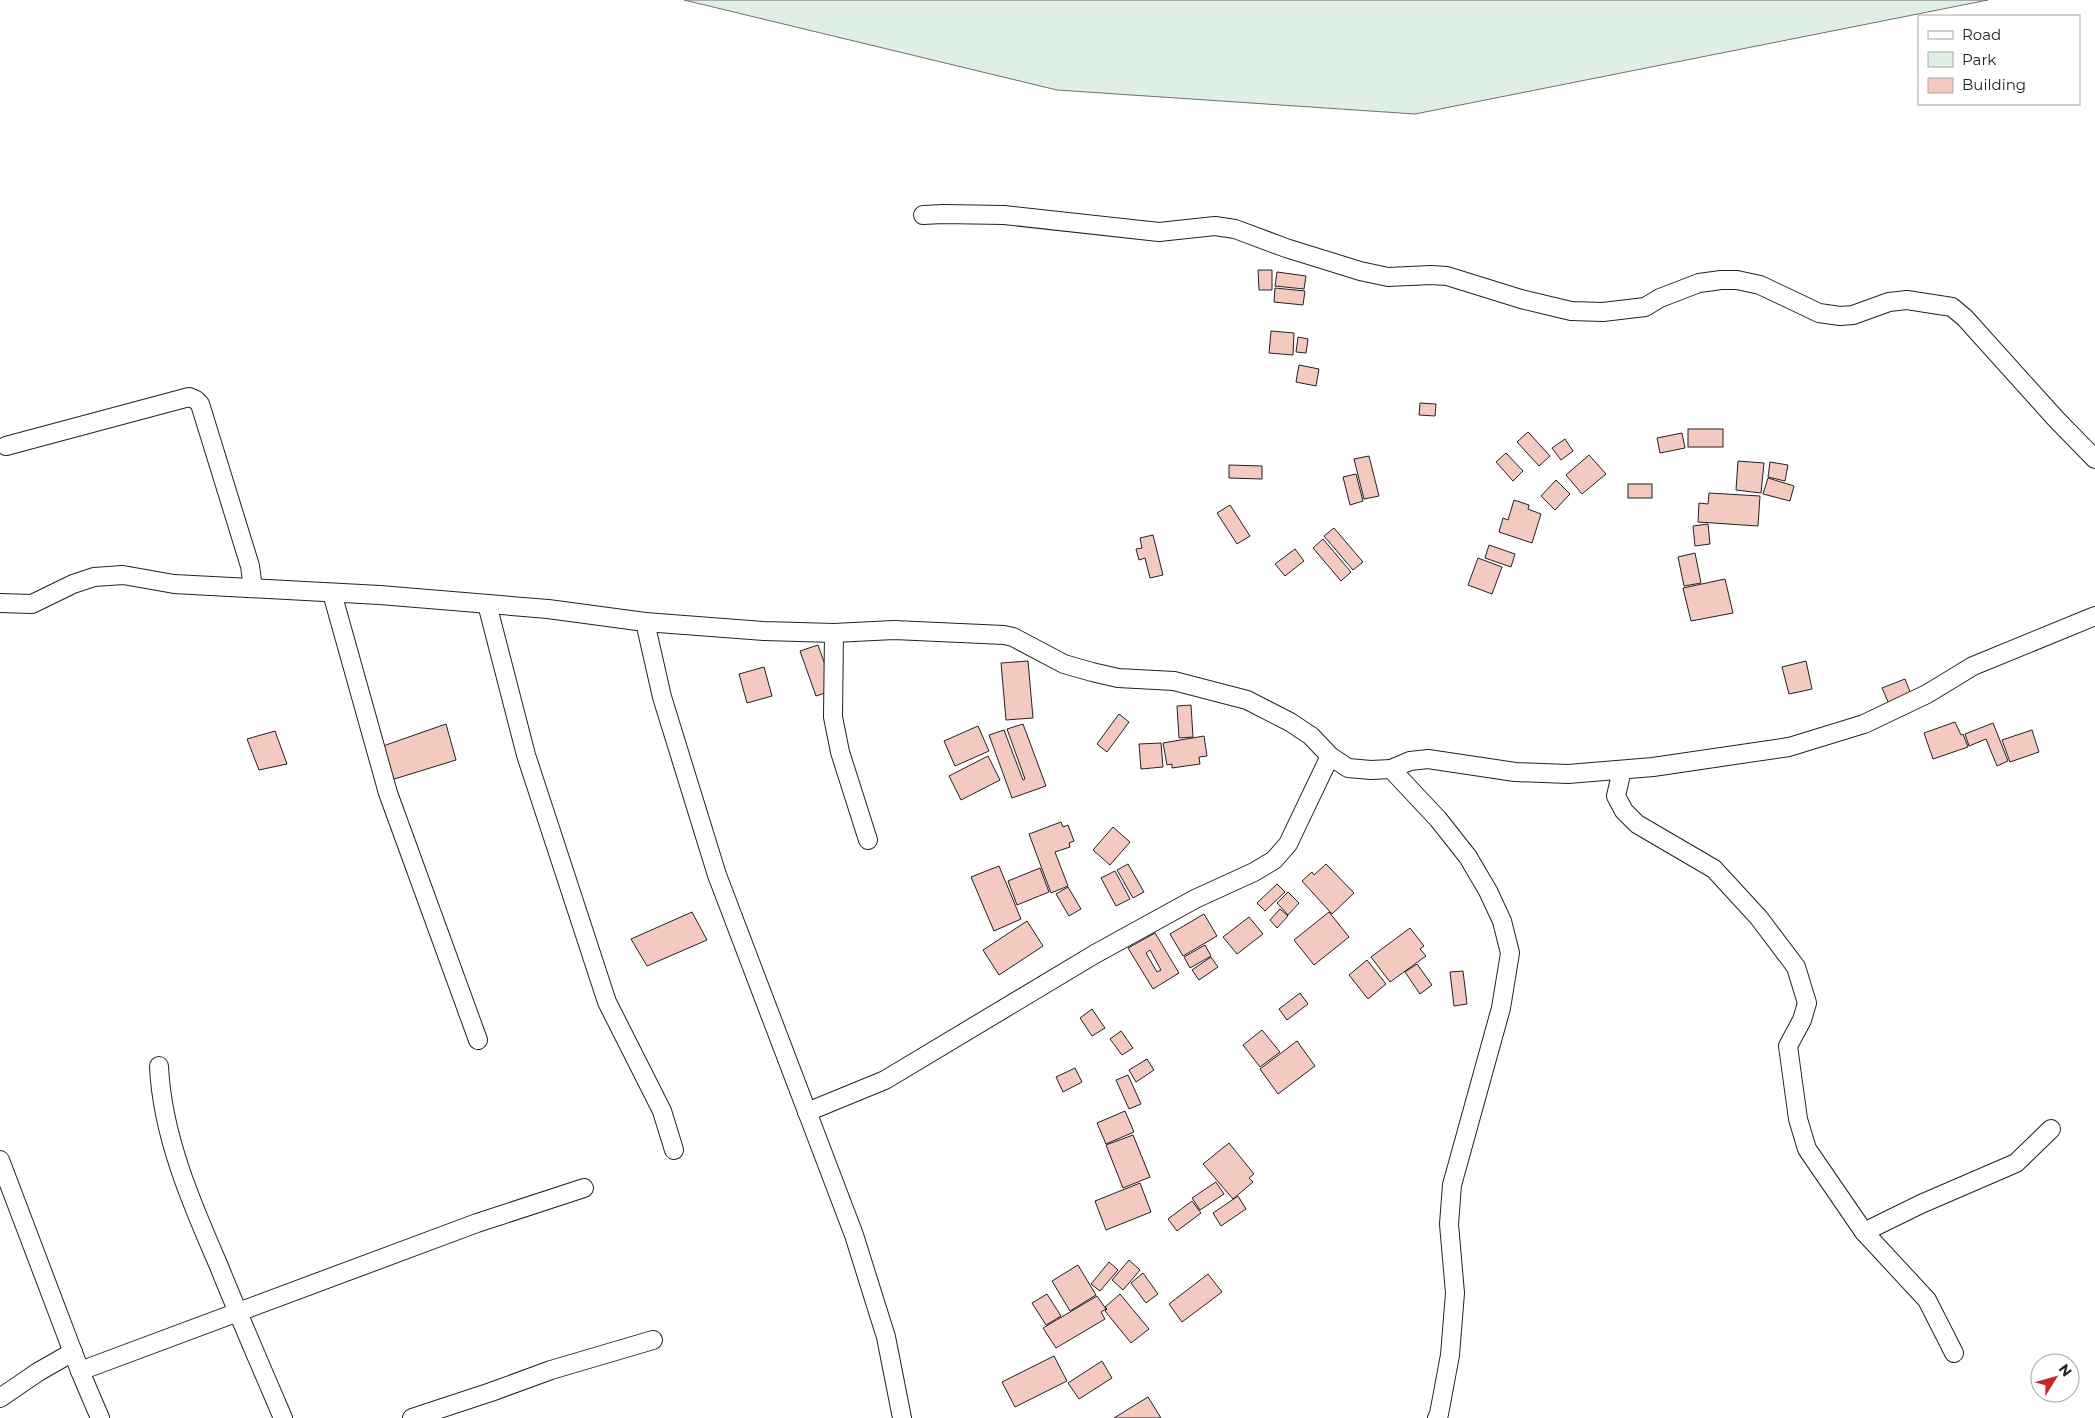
<svg xmlns="http://www.w3.org/2000/svg" width="2095" height="1418" font-family="Montserrat,sans-serif">
<style>
.green{fill:#e0efe3;stroke:#6f6f6f}
.building{fill:#f3c9c0;stroke:#222;fill-rule:evenodd}
.lines{fill:none;stroke-linecap:round;stroke-linejoin:round}
.minor-casing{stroke:#222;stroke-width:20}
.minor{stroke:#fff;stroke-width:18}
</style>
<rect width="100%" height="100%" fill="#fff"/>
<path class="green" d="M684 0H1988L1415 114 1057 90Z"/>
<g class="building">
<path d="M1258 270H1272V290H1259Z"/>
<path d="M1277 272 1306 276 1304 289 1275 286Z"/>
<path d="M1275 288 1305 291 1303 305 1274 302Z"/>
<path d="M1271 331 1294 333 1293 355 1269 353Z"/>
<path d="M1298 337 1308 339 1306 353 1296 352Z"/>
<path d="M1299 365 1319 369 1316 386 1296 382Z"/>
<path d="M1420 403 1436 404 1435 416 1419 415Z"/>
<rect x="1688" y="429" width="35" height="18"/>
<path d="M1528 432 1550 456 1539 466 1517 442Z"/>
<path d="M1682 433 1685 448 1660 453 1657 438Z"/>
<path d="M1565 439 1573 451 1561 460 1552 448Z"/>
<path d="M1506 453 1523 471 1513 481 1496 462Z"/>
<path d="M1589 455 1606 474 1582 494 1566 475Z"/>
<path d="M1369 456 1379 496 1364 499 1354 459Z"/>
<path d="M1738 461 1764 463 1761 493 1736 490Z"/>
<path d="M1770 462 1788 465 1785 481 1768 477Z"/>
<path d="M1229 465 1262 466V479L1229 478Z"/>
<path d="M1356 474 1363 501 1350 505 1343 477Z"/>
<path d="M1768 478 1794 486 1790 501 1763 494Z"/>
<path d="M1556 480 1570 494 1555 510 1541 496Z"/>
<rect x="1628" y="484" width="24" height="14"/>
<path d="M1709 493 1760 496 1758 526 1698 522 1699 503 1708 504Z"/>
<path d="M1514 500 1529 505 1528 509 1541 514 1532 543 1499 532 1503 518 1508 520Z"/>
<path d="M1230 505 1250 536 1237 544 1217 513Z"/>
<path d="M1708 524 1710 544 1695 546 1693 526Z"/>
<path d="M1334 528 1363 562 1353 570 1324 536Z"/>
<path d="M1153 535 1163 575 1150 578 1145 558 1139 560 1136 549 1142 548 1140 538Z"/>
<path d="M1323 539 1351 572 1341 581 1313 548Z"/>
<path d="M1489 545 1515 554 1511 567 1485 558Z"/>
<path d="M1295 549 1304 561 1285 576 1275 564Z"/>
<path d="M1695 553 1701 583 1684 586 1678 557Z"/>
<path d="M1478 558 1502 567 1492 594 1468 585Z"/>
<path d="M1725 579 1733 613 1691 621 1683 588Z"/>
<path d="M818 645 834 690 816 696 800 651Z"/>
<path d="M1028 661 1033 718 1006 720 1001 663Z"/>
<path d="M1806 661 1812 689 1789 694 1782 667Z"/>
<path d="M764 667 772 696 747 703 739 674Z"/>
<path d="M1905 679 1911 694 1889 704 1882 688Z"/>
<path d="M1191 705 1193 737 1179 738 1177 706Z"/>
<path d="M1119 714 1129 722 1107 752 1097 744Z"/>
<path d="M1955 722 1961 735 1963 734 1968 747 1933 759 1924 733Z"/>
<path d="M1993 723 2008 761 1997 766 1986 739 1969 746 1965 734Z"/>
<path d="M446 724 456 760 388 781 383 746Z"/>
<path d="M1023 724 1046 786 1012 798 989 735 1004 730 1023 780 1025 779 1007 729Z"/>
<path d="M978 726 989 751 955 766 944 741Z"/>
<path d="M2032 730 2039 752 2010 762 2002 740Z"/>
<path d="M275 731 287 764 259 770 247 739Z"/>
<path d="M1204 736 1207 756 1199 757 1200 764 1172 768V764L1167 765 1163 743Z"/>
<path d="M1161 743 1163 767 1141 769 1139 744Z"/>
<path d="M988 756 1000 780 961 800 949 776Z"/>
<path d="M1061 822 1063 827 1068 825 1074 841 1069 843 1070 847 1055 852 1068 886 1051 893 1029 834Z"/>
<path d="M1113 827 1130 842 1110 865 1093 850Z"/>
<path d="M1128 864 1144 892 1133 898 1117 870Z"/>
<path d="M1326 864 1354 893 1332 914 1302 881 1312 872 1314 875Z"/>
<path d="M999 866 1021 919 994 931 971 877Z"/>
<path d="M1040 868 1049 892 1017 905 1008 881Z"/>
<path d="M1115 871 1130 899 1116 906 1101 878Z"/>
<path d="M1277 884 1285 892 1265 911 1257 903Z"/>
<path d="M1068 887 1081 909 1069 916 1056 894Z"/>
<path d="M1288 892 1299 903 1288 915 1277 903Z"/>
<path d="M1280 909 1288 916 1277 928 1270 920Z"/>
<path d="M692 912 707 940 647 966 631 939Z"/>
<path d="M1329 912 1349 937 1314 965 1294 940Z"/>
<path d="M1204 914 1217 936 1183 956 1170 934Z"/>
<path d="M1249 917 1263 934 1237 954 1223 937Z"/>
<path d="M1027 921 1043 946 999 975 983 950Z"/>
<path d="M1410 928 1424 946 1420 949 1426 956 1390 982 1371 957Z"/>
<path d="M1155 933 1179 973 1153 989 1128 948ZM1150 950 1161 970 1157 972 1146 953Z"/>
<path d="M1205 945 1211 956 1190 968 1184 957Z"/>
<path d="M1211 957 1218 967 1199 980 1192 970Z"/>
<path d="M1367 960 1386 984 1368 999 1349 975Z"/>
<path d="M1417 964 1432 985 1420 994 1405 972Z"/>
<path d="M1463 971 1467 1004 1454 1006 1450 972Z"/>
<path d="M1300 993 1308 1004 1287 1020 1279 1009Z"/>
<path d="M1092 1009 1105 1028 1092 1036 1080 1018Z"/>
<path d="M1262 1030 1280 1052 1260 1067 1243 1045Z"/>
<path d="M1121 1031 1133 1048 1122 1055 1110 1039Z"/>
<path d="M1297 1041 1315 1066 1278 1094 1260 1069Z"/>
<path d="M1147 1059 1154 1070 1136 1082 1129 1070Z"/>
<path d="M1075 1068 1082 1082 1063 1092 1056 1077Z"/>
<path d="M1128 1075 1141 1104 1129 1109 1116 1080Z"/>
<path d="M1125 1111 1134 1132 1106 1144 1097 1123Z"/>
<path d="M1133 1135 1150 1177 1123 1188 1106 1145Z"/>
<path d="M1229 1143 1254 1174 1249 1178 1253 1182 1233 1199 1203 1164Z"/>
<path d="M1216 1182 1224 1194 1200 1210 1192 1198Z"/>
<path d="M1140 1183 1151 1212 1106 1230 1095 1201Z"/>
<path d="M1238 1196 1246 1209 1221 1226 1213 1213Z"/>
<path d="M1192 1201 1201 1213 1177 1231 1168 1219Z"/>
<path d="M1129 1260 1140 1270 1123 1290 1112 1280Z"/>
<path d="M1109 1262 1118 1270 1100 1291 1091 1284Z"/>
<path d="M1078 1265 1096 1295 1070 1311 1052 1281Z"/>
<path d="M1143 1273 1158 1294 1146 1303 1131 1283Z"/>
<path d="M1208 1274 1222 1292 1182 1322 1169 1304Z"/>
<path d="M1047 1294 1061 1316 1046 1325 1032 1303Z"/>
<path d="M1120 1294 1149 1329 1131 1343 1105 1311 1107 1309 1105 1307Z"/>
<path d="M1097 1296 1106 1309 1101 1312 1105 1319 1056 1348 1043 1328Z"/>
<path d="M1054 1356 1067 1381 1015 1407 1002 1382Z"/>
<path d="M1102 1361 1112 1378 1079 1399 1068 1383Z"/>
<path d="M1148 1397 1161 1418H1114Z"/>
</g>
<g class="lines">
<g class="minor-casing">
<g id="minor">
<path d="M923 215 943 214 1004 215 1159 232 1215 226 1235 229 1286 248 1360 271 1388 277 1431 275 1447 276 1521 299 1571 311 1603 312 1645 307 1660 298 1699 283 1721 280H1737L1760 285 1819 313 1840 316 1853 315 1889 302 1907 300 1952 307 1965 318 2056 419 2095 459"/>
<path d="M6 446 189 397 196 400 200 404 250 566 253 588"/>
<path d="M332 593 388 793 478 1040"/>
<path d="M0 603 32 604 73 584 94 577 123 575 174 584 380 595 548 609 645 622 764 631 834 633 894 630 1004 635 1013 637 1064 664 1092 672 1118 678 1174 681 1247 700 1290 722 1311 736 1330 756 1348 768 1371 770 1391 769 1438 819 1468 857 1488 891 1502 921 1510 953 1501 1008 1452 1185 1449 1224 1455 1293 1450 1355 1439 1414 1437 1418"/>
<path d="M487 604 526 755 607 1002 662 1111 674 1150"/>
<path d="M645 622 662 697 717 875 854 1235 886 1337 902 1418"/>
<path d="M834 633 833 717 840 752 868 840"/>
<path d="M1391 769 1410 761 1428 759 1515 772 1568 774 1653 767 1789 747 1864 724 1927 694 1973 666 2095 616"/>
<path d="M1622 770 1616 796 1624 811 1637 824 1714 869 1759 918 1796 967 1807 1003 1802 1020 1788 1046 1798 1119 1807 1149 1864 1232 1927 1300 1954 1353"/>
<path d="M159 1066C162 1135 191 1202 218 1264 239 1316 261 1367 283 1418"/>
<path d="M807 1112 885 1080 1095 954 1195 899 1254 872 1274 860 1288 844 1330 756"/>
<path d="M0 1160 80 1371 100 1418"/>
<path d="M1864 1232 1921 1204 2016 1163 2051 1129"/>
<path d="M80 1371 477 1223 584 1188"/>
<path d="M0 1398 38 1372 73 1352"/>
<path d="M412 1418 491 1392 551 1370 653 1340"/>
</g>
</g>
<use href="#minor" class="minor"/>
</g>
<rect x="1918" y="15" width="162" height="90" fill="#ffffff" stroke="#a7a7a7"/>
<rect x="1928" y="31" width="25" height="8" fill="#ffffff" stroke="#a7a7a7"/>
<text x="1962" y="40" font-size="15" fill="#222222">Road</text>
<rect x="1928" y="52" width="25" height="15" fill="#e0efe3" stroke="#a7a7a7"/>
<text x="1962" y="65" font-size="15" fill="#222222">Park</text>
<rect x="1928" y="78" width="25" height="15" fill="#f3c9c0" stroke="#a7a7a7"/>
<text x="1962" y="90" font-size="15" fill="#222222">Building</text>
<g transform="translate(2055 1378) rotate(53)"><circle r="24" fill="#ffffff" stroke="#a7a7a7"/>
<path d="M0-4L9 19L0 12L-9 19Z" fill="#c62828"/>
<text y="-8" font-size="14" font-weight="bold" text-anchor="middle" fill="#222222">N</text>
</g>
</svg>
